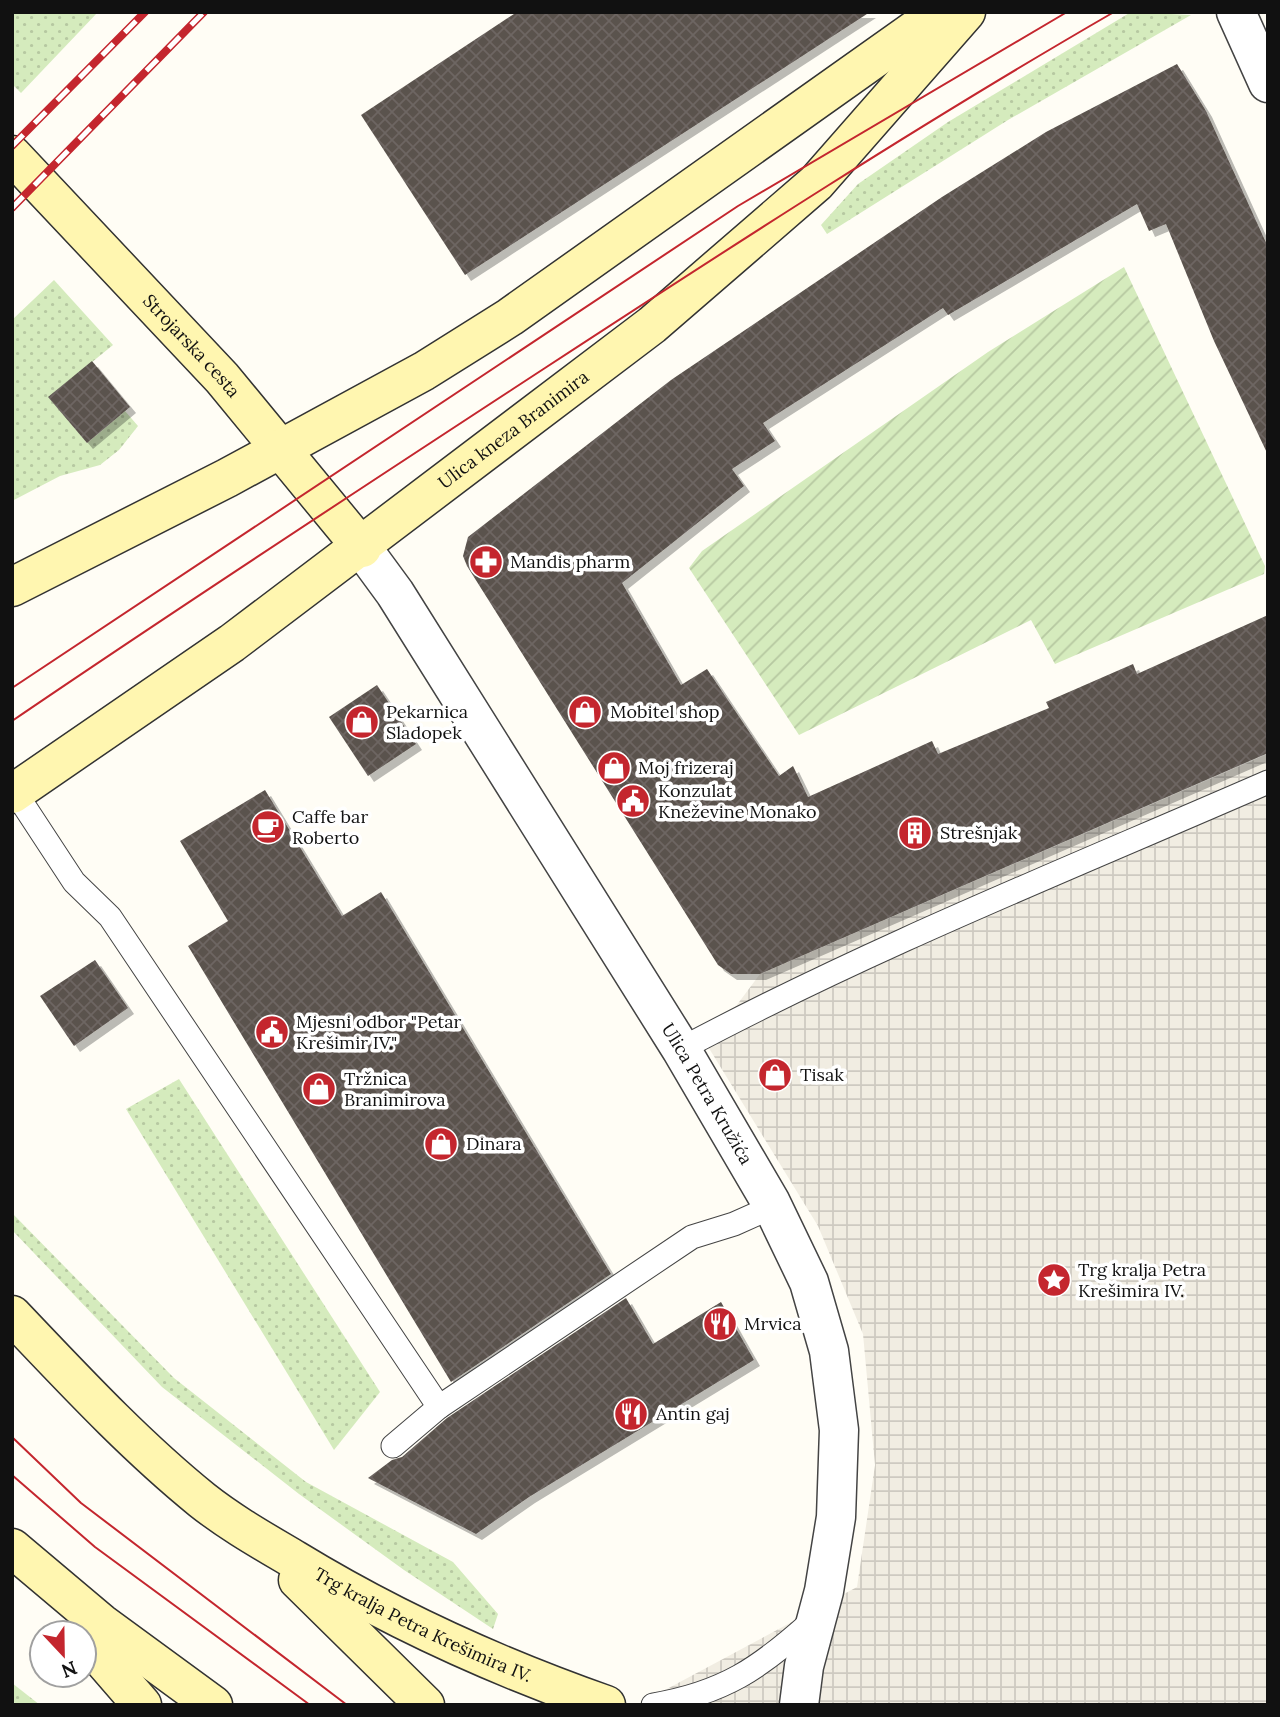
<svg xmlns="http://www.w3.org/2000/svg" width="1280" height="1717" font-family="Lora,serif">
<style>
.grass{fill:url(#grass-dots)}
.garden{fill:url(#garden-furrows)}
.plaza{fill:url(#plaza-grid)}
.building{fill:url(#building-cross-hatch);filter:url(#shadow)}
.lines{fill:none;stroke-linecap:round;stroke-linejoin:round}
.lane-casing{stroke:#444;stroke-width:25}
.street-casing{stroke:#444;stroke-width:41}
.secondary-casing{stroke:#333;stroke-width:41}
.lane{stroke:#fff;stroke-width:23}
.street{stroke:#fff;stroke-width:38}
.secondary{stroke:#fff6b0;stroke-width:38}
.tram{stroke:#c4262e;stroke-width:2}
.rail-casing{stroke:#c4262e;stroke-width:8}
.rail{stroke:#fff;stroke-width:5;stroke-dasharray:16;stroke-linecap:butt}
.labels{text-anchor:middle;stroke-width:7;stroke-linejoin:round;paint-order:stroke}
.street-label{font-size:18px;fill:#111;stroke:#fff}
.poi-label{font-size:18px;fill:#111;stroke:#fff;text-anchor:start}
</style>
<defs>
<pattern id="grass-dots" width="8" height="8" patternUnits="userSpaceOnUse" patternTransform="scale(1.75)"><rect width="8" height="8" fill="#d5ebbd"/><path d="M2 2h.1M6 6h.1" fill="none" stroke="#b6c8a1" stroke-width="1.8" stroke-linecap="round"/></pattern>
<pattern id="garden-furrows" width="10" height="10" patternUnits="userSpaceOnUse" patternTransform="scale(1.75)"><rect width="10" height="10" fill="#d5ebbd"/><path d="M-1 1l2-2M0 10L10 0M9 11l2-2" fill="none" stroke="#b6c8a1"/></pattern>
<pattern id="plaza-grid" width="8" height="8" patternUnits="userSpaceOnUse" patternTransform="scale(1.75)"><rect width="8" height="8" fill="#f1ede2"/><path d="M0 4h8M4 0v8" fill="none" stroke="#cecac1"/></pattern>
<pattern id="building-cross-hatch" width="8" height="8" patternUnits="userSpaceOnUse" patternTransform="scale(1.75)"><rect width="8" height="8" fill="#5a524d"/><path d="M0 0l8 8M0 8l8-8" fill="none" stroke="#6d6662"/></pattern>
<filter id="shadow"><feDropShadow dx="6" dy="6" stdDeviation="0" flood-color="#0004"/></filter>
</defs>
<rect width="100%" height="100%" fill="#fffdf5"/>
<g class="grass">
<path d="M12 12H98L21 93 12 84Z"/>
<path d="M1131 12 1191 15 1008 120 827 234 821 225 858 184 948 122Z"/>
<path d="M54 280 113 345 49 397 87 443 125 411 138 426 119 450 100 465 60 476 12 501V320Z"/>
<path d="M179 1079 380 1392 334 1450 126 1109Z"/>
<path d="M12 1213 174 1378 306 1482 453 1562 498 1614 493 1629 404 1570 299 1494 162 1387 12 1230Z"/>
<path d="M12 1683 40 1705H12Z"/>
</g>
<path class="garden" d="M1124 267 1265 566 1264 574 1055 664 1031 620 799 735 689 568 702 551 988 352Z"/>
<path class="plaza" d="M1268 754V1705H637L857 1587 875 1465 863 1334 818 1226 707 1045 760 974Z"/>
<g class="building">
<path d="M517 12H870L465 275 361 115Z"/>
<path d="M1177 64 1206 111 1268 247V455L1214 341 1166 224 1149 231 1137 204 948 315 943 308 763 423 775 441 732 469 744 486 622 583 681 685 707 669 779 776 793 766 808 797 932 741 938 754 1049 708 1046 702 1133 664 1137 674 1268 615V753L760 974H731L718 965 467 566 463 556 468 537 671 380 942 197 1046 132Z"/>
<path d="M92 361 130 407 87 443 48 397Z"/>
<path d="M377 685 416 744 368 776 329 717Z"/>
<path d="M265 790 342 916 381 892 611 1274 451 1382 188 946 228 921 180 841Z"/>
<path d="M95 960 128 1008 74 1046 40 996Z"/>
<path d="M626 1298 653 1344 721 1302 754 1360 529 1497 476 1534 368 1478 392 1460 402 1457 447 1418Z"/>
</g>
<g class="lines">
<g class="lane-casing">
<g id="lane">
<path d="M15 792 74 882 110 917 439 1407 692 1237 734 1224 772 1207"/>
<path d="M681 1049C870 948 1071 868 1268 782"/>
<path d="M393 1446 439 1407"/>
<path d="M653 1705C724 1693 760 1668 812 1621"/>
</g>
</g>
<g class="street-casing">
<g id="street">
<path d="M1236 12 1268 83"/>
<path id="s1" d="M362 548 395 593 681 1049 770 1201 809 1282 829 1351 839 1430 836 1517 824 1591 804 1666 799 1705"/>
</g>
</g>
<g class="secondary-casing">
<g id="secondary">
<path id="s2" d="M12 155 222 378 362 548"/>
<path d="M12 587 227 478 424 371 510 317 940 12"/>
<path id="s3" d="M12 794 232 643 652 325 816 183 966 12"/>
<path id="s4" d="M12 1315C73 1379 133 1444 202 1500 231 1523 263 1541 295 1560 395 1621 495 1666 606 1705"/>
<path d="M12 1548 101 1623 213 1705"/>
<path d="M298 1580 425 1705"/>
<path d="M84 1638 142 1705"/>
</g>
</g>
<use href="#lane" class="lane"/>
<use href="#street" class="street"/>
<use href="#secondary" class="secondary"/>
<g class="tram">
<path d="M12 688 738 206 1067 12"/>
<path d="M12 721C188 601 366 485 545 368 732 246 920 124 1114 12"/>
<path d="M12 1437 81 1503 347 1705"/>
<path d="M12 1475 95 1547 310 1705"/>
</g>
<g class="rail-casing">
<g id="rail">
<path d="M12 146 145 12"/>
<path d="M12 208 204 12"/>
</g>
</g>
<use href="#rail" class="rail"/>
</g>
<defs>
<g id="pharmacy-disc" transform="scale(1.75)"><circle r="9.5" fill="#c4262e" stroke="#fff"/><path d="M-2-6h4v4h4v4h-4v4h-4v-4h-4v-4h4Z" fill="#fff"/></g>
<g id="shop-disc" transform="scale(1.75)"><circle r="9.5" fill="#c4262e" stroke="#fff"/><path d="M-5-2.5h2.3a2.7 3.5 0 0 1 5.4 0H5L5.5 6h-11ZM-1.5-2.5h3a1.5 2.3 0 0 0-3 0Z" fill="#fff"/></g>
<g id="civic-disc" transform="scale(1.75)"><circle r="9.5" fill="#c4262e" stroke="#fff"/><path d="M-.6-6.5H3V-4.5H.6V-3L4-1V1h2V6H-6V1h2V-1L-.6-3ZM-1.2 2.5V6h2.4V2.5Z" fill="#fff"/></g>
<g id="cafe-disc" transform="scale(1.75)"><circle r="9.5" fill="#c4262e" stroke="#fff"/><path d="M-5.5-4.5H6V0H3Q3 3.5 0 3.5H-2.5Q-5.5 3.5-5.5 0ZM3-3.2v2h1.7v-2ZM-6 4.5H4V6H-6Z" fill="#fff"/></g>
<g id="building-disc" transform="scale(1.75)"><circle r="9.5" fill="#c4262e" stroke="#fff"/><path d="M-4-6H4V6H1V3H-1V6H-4ZM-2.5-4.3h1.7v1.8h-1.7ZM.8-4.3h1.7v1.8H.8ZM-2.5-1h1.7V.8h-1.7ZM.8-1h1.7V.8H.8Z" fill="#fff"/></g>
<g id="sight-disc" transform="scale(1.75)"><circle r="9.5" fill="#c4262e" stroke="#fff"/><path d="M0-6L1.8-2.2L6-1.7L2.9 1.2L3.7 5.4L0 3.3L-3.7 5.4L-2.9 1.2L-6-1.7L-1.8-2.2Z" fill="#fff"/></g>
<g id="restaurant-disc" transform="scale(1.75)"><circle r="9.5" fill="#c4262e" stroke="#fff"/><path d="M-5-6h1v4h1v-4h1v4h1v-4h1v5L-1.5 .5V6h-2V.5L-5-1ZM5-6V6H3V1.5H1.5Q1.5-4 5-6Z" fill="#fff"/></g>
</defs>
<g fill-rule="evenodd">
<use href="#pharmacy-disc" x="486" y="562"/>
<use href="#shop-disc" x="585" y="712"/>
<use href="#shop-disc" x="362" y="722"/>
<use href="#shop-disc" x="614" y="768"/>
<use href="#civic-disc" x="633" y="801"/>
<use href="#cafe-disc" x="268" y="827"/>
<use href="#building-disc" x="915" y="833"/>
<use href="#civic-disc" x="272" y="1032"/>
<use href="#shop-disc" x="775" y="1075"/>
<use href="#shop-disc" x="319" y="1089"/>
<use href="#shop-disc" x="441" y="1144"/>
<use href="#sight-disc" x="1054" y="1280"/>
<use href="#restaurant-disc" x="720" y="1324"/>
<use href="#restaurant-disc" x="631" y="1414"/>
</g>
<g class="labels">
<g class="street-label">
<text dy="6" stroke="none"><textPath href="#s2" startOffset="262">Strojarska cesta</textPath></text>
<text dy="6" stroke="none"><textPath href="#s3" startOffset="620">Ulica kneza Branimira</textPath></text>
<text dy="6" stroke="none"><textPath href="#s1" startOffset="646">Ulica Petra Kružića</textPath></text>
<text dy="6" stroke="none"><textPath href="#s4" startOffset="520">Trg kralja Petra Krešimira IV.</textPath></text>
</g>
<g class="poi-label">
<text x="510" y="568">Mandis pharm</text>
<text x="386" y="718">Pekarnica<tspan x="386" dy="21">Sladopek</tspan></text>
<text x="610" y="718">Mobitel shop</text>
<text x="638" y="774">Moj frizeraj</text>
<text x="658" y="797">Konzulat<tspan x="658" dy="21">Kneževine Monako</tspan></text>
<text x="292" y="823">Caffe bar<tspan x="292" dy="21">Roberto</tspan></text>
<text x="940" y="839">Strešnjak</text>
<text x="296" y="1028">Mjesni odbor "Petar<tspan x="296" dy="21">Krešimir IV."</tspan></text>
<text x="800" y="1081">Tisak</text>
<text x="344" y="1085">Tržnica<tspan x="344" dy="21">Branimirova</tspan></text>
<text x="466" y="1150">Dinara</text>
<text x="1078" y="1276">Trg kralja Petra<tspan x="1078" dy="21">Krešimira IV.</tspan></text>
<text x="744" y="1330">Mrvica</text>
<text x="656" y="1420">Antin gaj</text>
</g>
</g>
<rect width="1280" height="1717" fill="none" stroke="#111111" stroke-width="28"/>
<g transform="translate(63 1654) rotate(158)"><circle r="33" fill="#ffffff" stroke="#a0a0a0" stroke-width="2"/>
<path d="M0-5L12 26L0 18L-12 26Z" fill="#c4262e"/>
<text y="-10" font-size="19" font-weight="bold" text-anchor="middle" fill="#111111">N</text>
</g>
</svg>
